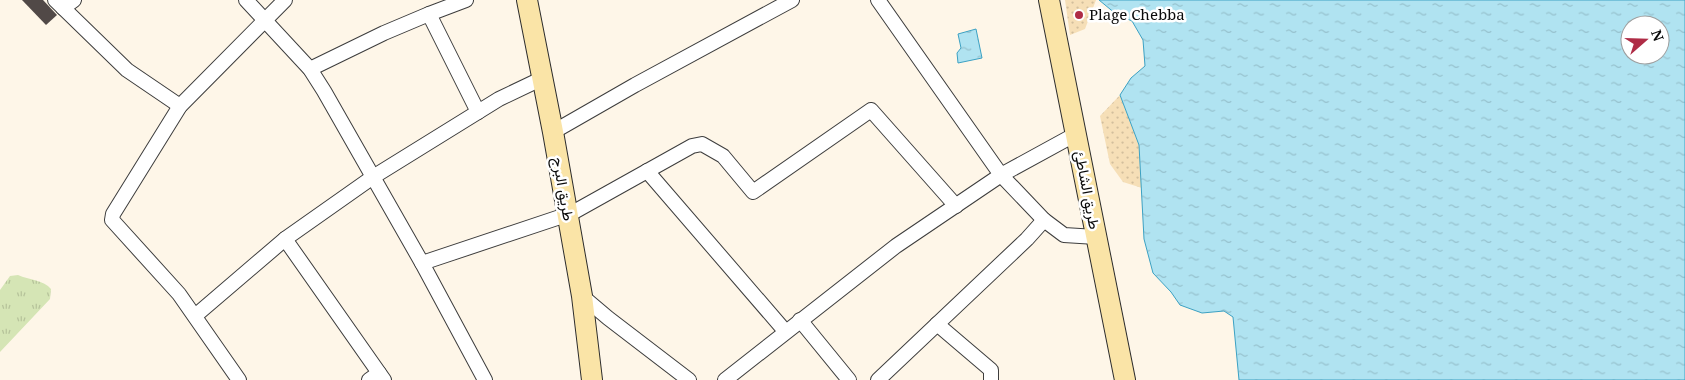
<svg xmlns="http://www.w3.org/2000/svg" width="1685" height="380" font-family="'Noto Serif',Vazirmatn,serif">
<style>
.grass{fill:url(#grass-tufts)}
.sand{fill:url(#sand-dots)}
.water{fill:url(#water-ripples);stroke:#3ca1c3;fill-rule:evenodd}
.building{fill:#514947}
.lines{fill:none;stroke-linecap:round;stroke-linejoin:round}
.street-casing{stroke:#3d3d3d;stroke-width:16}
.secondary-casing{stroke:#2c2c2c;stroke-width:22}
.street{stroke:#fff;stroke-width:14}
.secondary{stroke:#fae4a7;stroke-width:20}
.poi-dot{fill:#af2c46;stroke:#fff;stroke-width:2}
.labels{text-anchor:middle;stroke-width:5;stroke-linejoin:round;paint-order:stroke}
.poi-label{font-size:15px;fill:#0a0a0a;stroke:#fff;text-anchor:start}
.street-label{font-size:15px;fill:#0a0a0a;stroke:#fff}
</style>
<defs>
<pattern id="grass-tufts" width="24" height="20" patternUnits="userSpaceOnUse" patternTransform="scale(1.25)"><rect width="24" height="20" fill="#d5e5b5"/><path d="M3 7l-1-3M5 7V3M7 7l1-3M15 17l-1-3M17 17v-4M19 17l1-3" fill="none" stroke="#b6c39a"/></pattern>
<pattern id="sand-dots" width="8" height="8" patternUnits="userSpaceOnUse" patternTransform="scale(1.25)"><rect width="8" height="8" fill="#f6dfb7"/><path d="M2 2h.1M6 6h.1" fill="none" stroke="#d2be9c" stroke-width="1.8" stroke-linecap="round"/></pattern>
<pattern id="water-ripples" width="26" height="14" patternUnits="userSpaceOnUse" patternTransform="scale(1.25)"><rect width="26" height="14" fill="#b0e3f1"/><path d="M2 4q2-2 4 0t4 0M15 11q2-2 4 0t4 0" fill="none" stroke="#96c1cd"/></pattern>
</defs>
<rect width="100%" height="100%" fill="#fef6e8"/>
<path class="grass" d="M18 275C29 280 44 280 51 289L50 299 0 352V290L10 276Z"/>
<g class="sand">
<path d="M1065 0H1096L1085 29 1070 35Z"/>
<path d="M1120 95 1139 145 1142 188 1123 182 1110 164 1100 116Z"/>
</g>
<g class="water">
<path d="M1099 0H1685V380H1239L1233 317 1224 311 1202 313 1180 305 1171 292 1153 273 1144 239 1139 145 1120 95 1131 78 1145 66 1143 40 1132 21 1116 14ZM1630 25H1660V55H1630Z"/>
<path d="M976 29 982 58 958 63 957 53 961 48 958 34Z"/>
</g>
<path class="building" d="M22 0H43L57 15 46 25Z"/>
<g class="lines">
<g class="street-casing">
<g id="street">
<path d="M55 0 127 70 180 106"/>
<path d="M246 0 310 69 324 91 422 263 485 380"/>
<path d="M878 0 1001 175 1044 220 1064 235 1096 237"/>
<path d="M63 8 74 0"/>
<path d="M429 14 466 0"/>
<path d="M310 69 384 33 429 14 478 112"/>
<path d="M553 132 635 85 792 0"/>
<path d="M647 171 785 331"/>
<path d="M285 239 384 380"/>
<path d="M422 263 572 213 692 146 702 144 723 156 753 192 871 110 956 206"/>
<path d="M582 296 608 318 689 380"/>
<path d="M195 316 285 239 373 177 499 99 543 78"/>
<path d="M800 320 849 380"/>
<path d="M937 324 991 370V380"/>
<path d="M239 380 179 294 112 220 113 214 180 106 285 0"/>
<path d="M369 380 379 373"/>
<path d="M725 380 896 246 1001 175 1076 134"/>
<path d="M878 380 1027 239 1044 220"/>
</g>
</g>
<g class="secondary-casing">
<g id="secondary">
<path d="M527 0 553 132 582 296 592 380"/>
<path d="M1049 0 1125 380"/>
</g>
</g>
<use href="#street" class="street"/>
<use href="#secondary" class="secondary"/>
</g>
<circle class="poi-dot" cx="1079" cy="15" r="5"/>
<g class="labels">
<g class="poi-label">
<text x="1089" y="20">Plage Chebba</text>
</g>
<g class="street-label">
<text transform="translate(563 189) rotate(80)" y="5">طريق البرج</text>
<text transform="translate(1087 190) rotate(79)" y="5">طريق الشاطئ</text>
</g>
</g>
<g transform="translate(1645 40) rotate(70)"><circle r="24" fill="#ffffff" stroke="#9d9d9d"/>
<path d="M0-4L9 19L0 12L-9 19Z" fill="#af2c46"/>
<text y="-8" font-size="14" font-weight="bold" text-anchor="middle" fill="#0a0a0a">N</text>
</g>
</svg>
